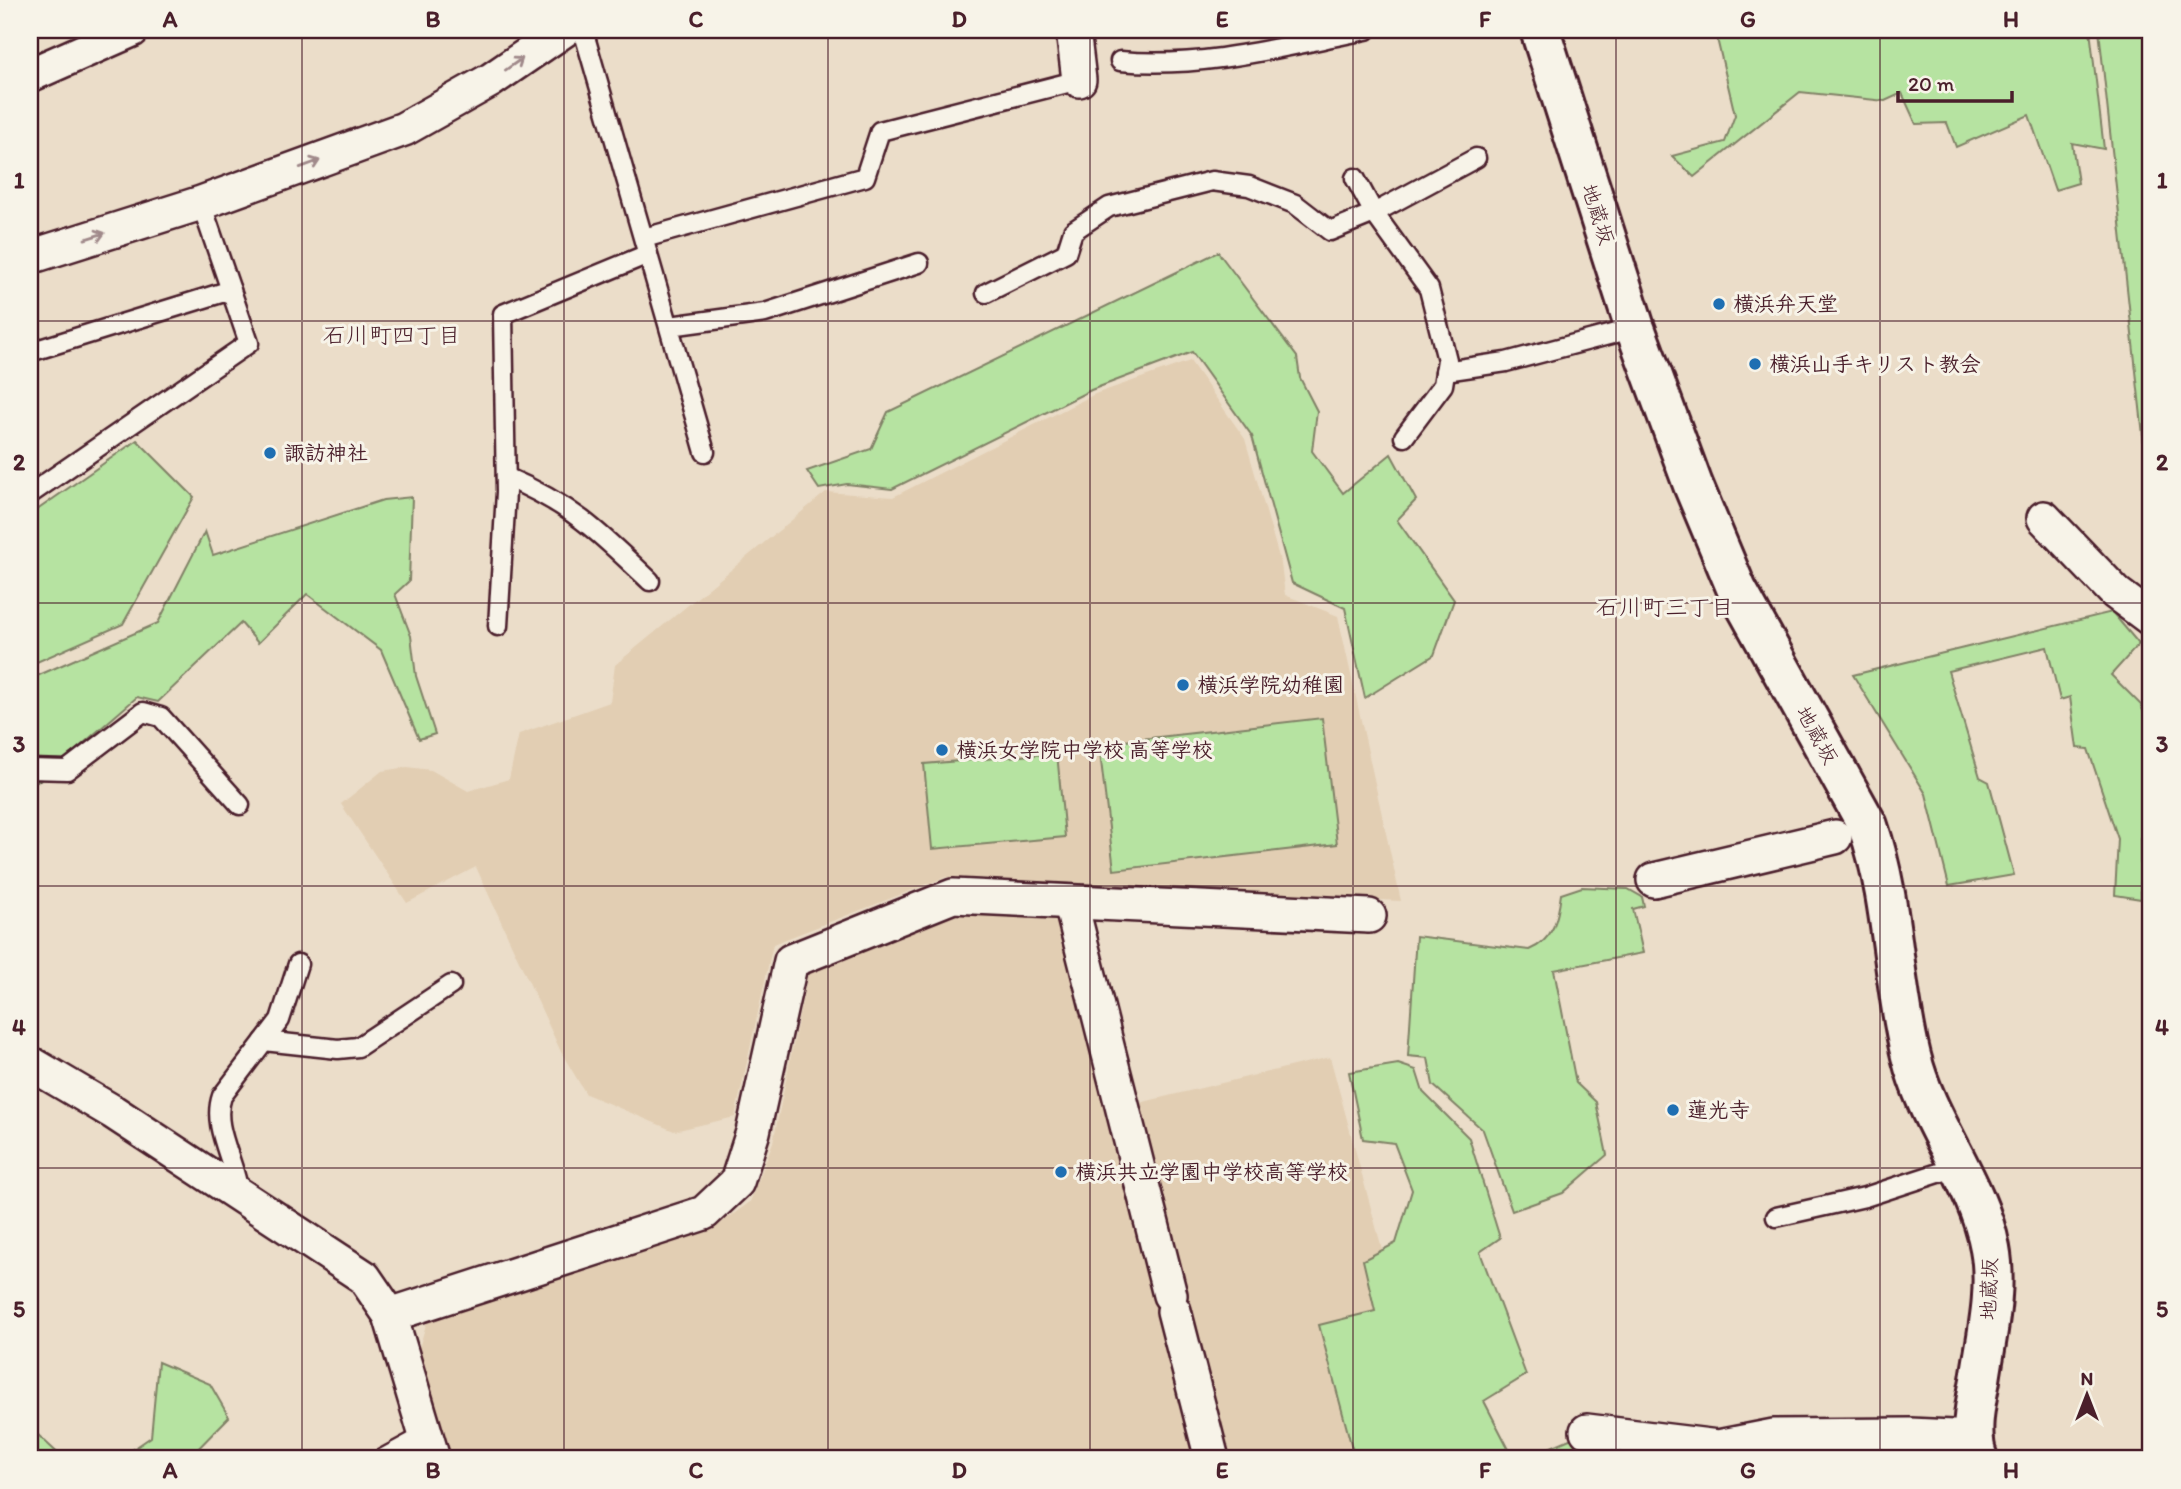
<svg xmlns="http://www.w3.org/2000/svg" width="2181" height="1489" font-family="Itim,'Klee One',sans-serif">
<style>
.built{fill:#e2ceb3}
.green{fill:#b6e3a1;stroke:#808166;stroke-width:2}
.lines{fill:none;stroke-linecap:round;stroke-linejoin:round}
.lane-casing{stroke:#4a1f2b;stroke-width:23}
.street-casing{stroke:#4a1f2b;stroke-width:38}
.secondary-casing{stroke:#4a1f2b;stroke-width:44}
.lane{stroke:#f7f3e8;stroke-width:18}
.street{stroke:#f7f3e8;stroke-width:33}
.secondary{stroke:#f7f3e8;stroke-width:38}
.oneway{stroke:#a0898a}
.grid{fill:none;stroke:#4a1f2b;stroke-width:2;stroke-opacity:0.55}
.poi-dot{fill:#1f6fb2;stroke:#f7f3e8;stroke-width:2.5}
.labels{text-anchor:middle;stroke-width:6;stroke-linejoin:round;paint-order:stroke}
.street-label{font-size:21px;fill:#4a1f2b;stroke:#f7f3e8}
.poi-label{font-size:21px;font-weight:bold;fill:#4a1f2b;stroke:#f7f3e8;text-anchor:start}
.neighbourhood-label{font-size:23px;fill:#4a1f2b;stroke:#f7f3e8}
.neatline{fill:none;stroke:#4a1f2b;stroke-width:2.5}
.grid-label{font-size:23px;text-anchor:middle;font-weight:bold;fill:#4a1f2b}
</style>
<rect width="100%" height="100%" fill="#ebddc9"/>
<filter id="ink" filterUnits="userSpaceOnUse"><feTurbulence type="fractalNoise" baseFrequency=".0143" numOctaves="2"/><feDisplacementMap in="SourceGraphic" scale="14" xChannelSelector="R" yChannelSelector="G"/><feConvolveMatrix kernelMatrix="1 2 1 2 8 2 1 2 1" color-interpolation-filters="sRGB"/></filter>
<g filter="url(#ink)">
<g class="built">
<path d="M1190 361 1245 439 1281 564 1285 595 1338 616 1401 901 946 877 773 944 735 1117 674 1131 586 1094 561 1052 476 867 407 903 341 804 382 771 407 767 431 770 468 791 509 779 519 734 610 702 615 665 826 492 893 497 1095 394Z"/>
<path d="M948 913 1062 920 1106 1111 1330 1057 1439 1459H448L419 1348 428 1318 717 1226 750 1202 773 1142 808 973Z"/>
</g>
<g class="green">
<path d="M1715 30H2090L2104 149 2072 143 2078 183 2055 190 2029 115 1956 147 1947 123 1916 124 1902 93 1885 101 1800 92 1694 177 1672 156 1725 142 1735 115Z"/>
<path d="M2099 30H2151V509Z"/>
<path d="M1218 252 1297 357 1300 378 1317 411 1312 451 1343 493 1391 454 1416 500 1397 520 1454 600 1434 655 1365 698 1345 608 1292 583 1252 436 1192 352 1091 390 892 489 847 484 819 489 807 471 871 449 888 412Z"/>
<path d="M137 440 194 497 123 624 30 665V515Z"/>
<path d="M412 497 409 581 395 594 411 636 416 676 435 734 419 739 381 650 307 594 258 643 241 623 158 702 137 697 40 781 30 782V679L158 623 205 531 213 555 383 500Z"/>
<path d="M2112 612 2139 644 2111 675 2141 705 2151 732V838L2140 839 2141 899 2115 895 2118 839 2088 749 2077 748 2070 697 2060 700 2047 647 1948 671 1980 777 1989 782 2014 875 1949 886 1926 794 1853 675Z"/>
<path d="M1322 718 1337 844 1114 870 1099 744Z"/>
<path d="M1057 753 1065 837 932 849 924 764Z"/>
<path d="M1582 887 1628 889 1642 897 1644 906 1633 909 1643 953 1554 970 1576 1083 1596 1102 1607 1155 1563 1193 1512 1211 1483 1130 1433 1085 1428 1058 1408 1056 1416 936 1529 950C1554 940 1558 918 1561 894Z"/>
<path d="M1398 1064 1416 1070 1423 1092 1469 1138 1500 1238 1480 1252 1526 1375 1484 1401 1514 1459H1355L1319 1325 1375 1311 1363 1260 1396 1243 1412 1190 1394 1143 1363 1139 1349 1072Z"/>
<path d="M158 1362 210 1384 229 1417 188 1459H119L151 1437Z"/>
<path d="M37 1434 64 1459H30V1437Z"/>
<path d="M1572 1438 1581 1459H1523Z"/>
</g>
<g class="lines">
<g class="lane-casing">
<g id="lane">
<path d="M583 30 705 452"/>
<path d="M1120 61C1204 69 1285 46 1366 30"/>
<path d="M1355 178 1374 213 1429 289 1447 360 1443 385 1404 437"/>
<path d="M644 238 865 177 880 131 1079 80"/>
<path d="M986 293 1066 253 1073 231 1109 207 1212 181 1249 186 1295 204 1330 231 1374 213 1476 158"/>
<path d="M670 326 765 313 919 263"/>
<path d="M30 352 231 290"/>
<path d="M1445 371 1506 362 1635 328"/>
<path d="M506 477C572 505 599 532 650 581"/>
<path d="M30 494 249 343 201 203"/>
<path d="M498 626 506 492 503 314 648 254"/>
<path d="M30 769 67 770 143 712 161 717 240 805"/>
<path d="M264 1041 338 1049 358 1047 451 985"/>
<path d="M239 1194C235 1160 211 1127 222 1096L280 1020 298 964"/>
<path d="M1776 1217 1865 1197 1957 1167"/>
<path d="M382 1459 426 1435"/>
</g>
</g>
<g class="street-casing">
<g id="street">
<path d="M1073 30 1079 80"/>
<path d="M30 75 132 30"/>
<path d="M30 257 201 203 404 129 491 80 564 30"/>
<path d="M2044 518 2116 593 2151 619"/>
<path d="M1654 880 1835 837"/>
<path d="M1071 904 1170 1295"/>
<path d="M30 1063 113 1112 364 1277 390 1315 433 1459"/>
<path d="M1174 1311 1212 1459"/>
<path d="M390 1315 704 1213 737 1182 753 1132 791 961 953 896 1369 916"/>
<path d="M1587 1431 1718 1447 1774 1436 1910 1435 1974 1438"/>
</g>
</g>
<g class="secondary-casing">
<path id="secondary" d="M1540 30 1635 328 1693 485 1737 590 1868 826C1894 902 1892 980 1911 1056 1927 1123 1978 1182 1990 1248 1998 1291 1986 1338 1980 1380 1975 1406 1969 1434 1978 1459"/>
</g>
<use href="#lane" class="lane"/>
<use href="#street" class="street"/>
<use href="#secondary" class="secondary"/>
</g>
<defs><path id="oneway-shaft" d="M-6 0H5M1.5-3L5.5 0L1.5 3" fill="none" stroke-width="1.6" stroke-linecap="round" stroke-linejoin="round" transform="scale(1.75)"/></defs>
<g class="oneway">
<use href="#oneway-shaft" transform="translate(514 64) rotate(-35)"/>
<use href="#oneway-shaft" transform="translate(310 164) rotate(-20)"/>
<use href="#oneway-shaft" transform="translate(95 236) rotate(-17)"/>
</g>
</g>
<path class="grid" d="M302 30V1459M564 30V1459M828 30V1459M1090 30V1459M1353 30V1459M1616 30V1459M1880 30V1459M30 321H2151M30 603H2151M30 886H2151M30 1168H2151"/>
<g class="poi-dot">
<circle cx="1719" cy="304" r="7"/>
<circle cx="1755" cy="364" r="7"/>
<circle cx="270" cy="453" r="7"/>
<circle cx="1183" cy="685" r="7"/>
<circle cx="942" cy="750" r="7"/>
<circle cx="1673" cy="1110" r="7"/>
<circle cx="1061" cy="1172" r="7"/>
</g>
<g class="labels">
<g class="street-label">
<text transform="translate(1598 214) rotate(72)" y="7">地蔵坂</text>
<text transform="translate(1817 735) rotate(61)" y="7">地蔵坂</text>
<text transform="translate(1989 1289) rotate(-88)" y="7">地蔵坂</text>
</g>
<g class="poi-label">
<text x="1733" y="311">横浜弁天堂</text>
<text x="1769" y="371">横浜山手キリスト教会</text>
<text x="284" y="460">諏訪神社</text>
<text x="1197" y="692">横浜学院幼稚園</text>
<text x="956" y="757">横浜女学院中学校 高等学校</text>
<text x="1687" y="1117">蓮光寺</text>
<text x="1075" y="1179">横浜共立学園中学校高等学校</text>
</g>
<g class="neighbourhood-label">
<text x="392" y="343">石川町四丁目</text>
<text x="1665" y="615">石川町三丁目</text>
</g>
</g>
<rect width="2181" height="1489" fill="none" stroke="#f7f3e8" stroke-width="77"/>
<g transform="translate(2087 1395)" stroke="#f7f3e8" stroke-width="5" paint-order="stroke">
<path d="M0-5L12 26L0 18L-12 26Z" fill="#4a1f2b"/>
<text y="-10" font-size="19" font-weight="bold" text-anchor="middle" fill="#4a1f2b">N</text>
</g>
<path d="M1898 91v10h114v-10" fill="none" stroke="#4a1f2b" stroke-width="3.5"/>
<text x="1908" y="91" font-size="21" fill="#4a1f2b" stroke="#f7f3e8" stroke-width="5" paint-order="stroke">20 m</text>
<rect x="38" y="38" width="2104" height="1412" class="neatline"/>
<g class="grid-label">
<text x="170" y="27">A</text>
<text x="433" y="27">B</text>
<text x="696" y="27">C</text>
<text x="959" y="27">D</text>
<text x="1222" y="27">E</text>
<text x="1485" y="27">F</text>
<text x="1748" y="27">G</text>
<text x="2011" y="27">H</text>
<text x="19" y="188">1</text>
<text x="2162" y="188">1</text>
<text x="19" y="470">2</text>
<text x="2162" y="470">2</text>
<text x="19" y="752">3</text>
<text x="2162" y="752">3</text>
<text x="19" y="1035">4</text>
<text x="2162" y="1035">4</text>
<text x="19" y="1317">5</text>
<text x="2162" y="1317">5</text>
<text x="170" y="1478">A</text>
<text x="433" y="1478">B</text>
<text x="696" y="1478">C</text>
<text x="959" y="1478">D</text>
<text x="1222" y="1478">E</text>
<text x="1485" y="1478">F</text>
<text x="1748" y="1478">G</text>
<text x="2011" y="1478">H</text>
</g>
</svg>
